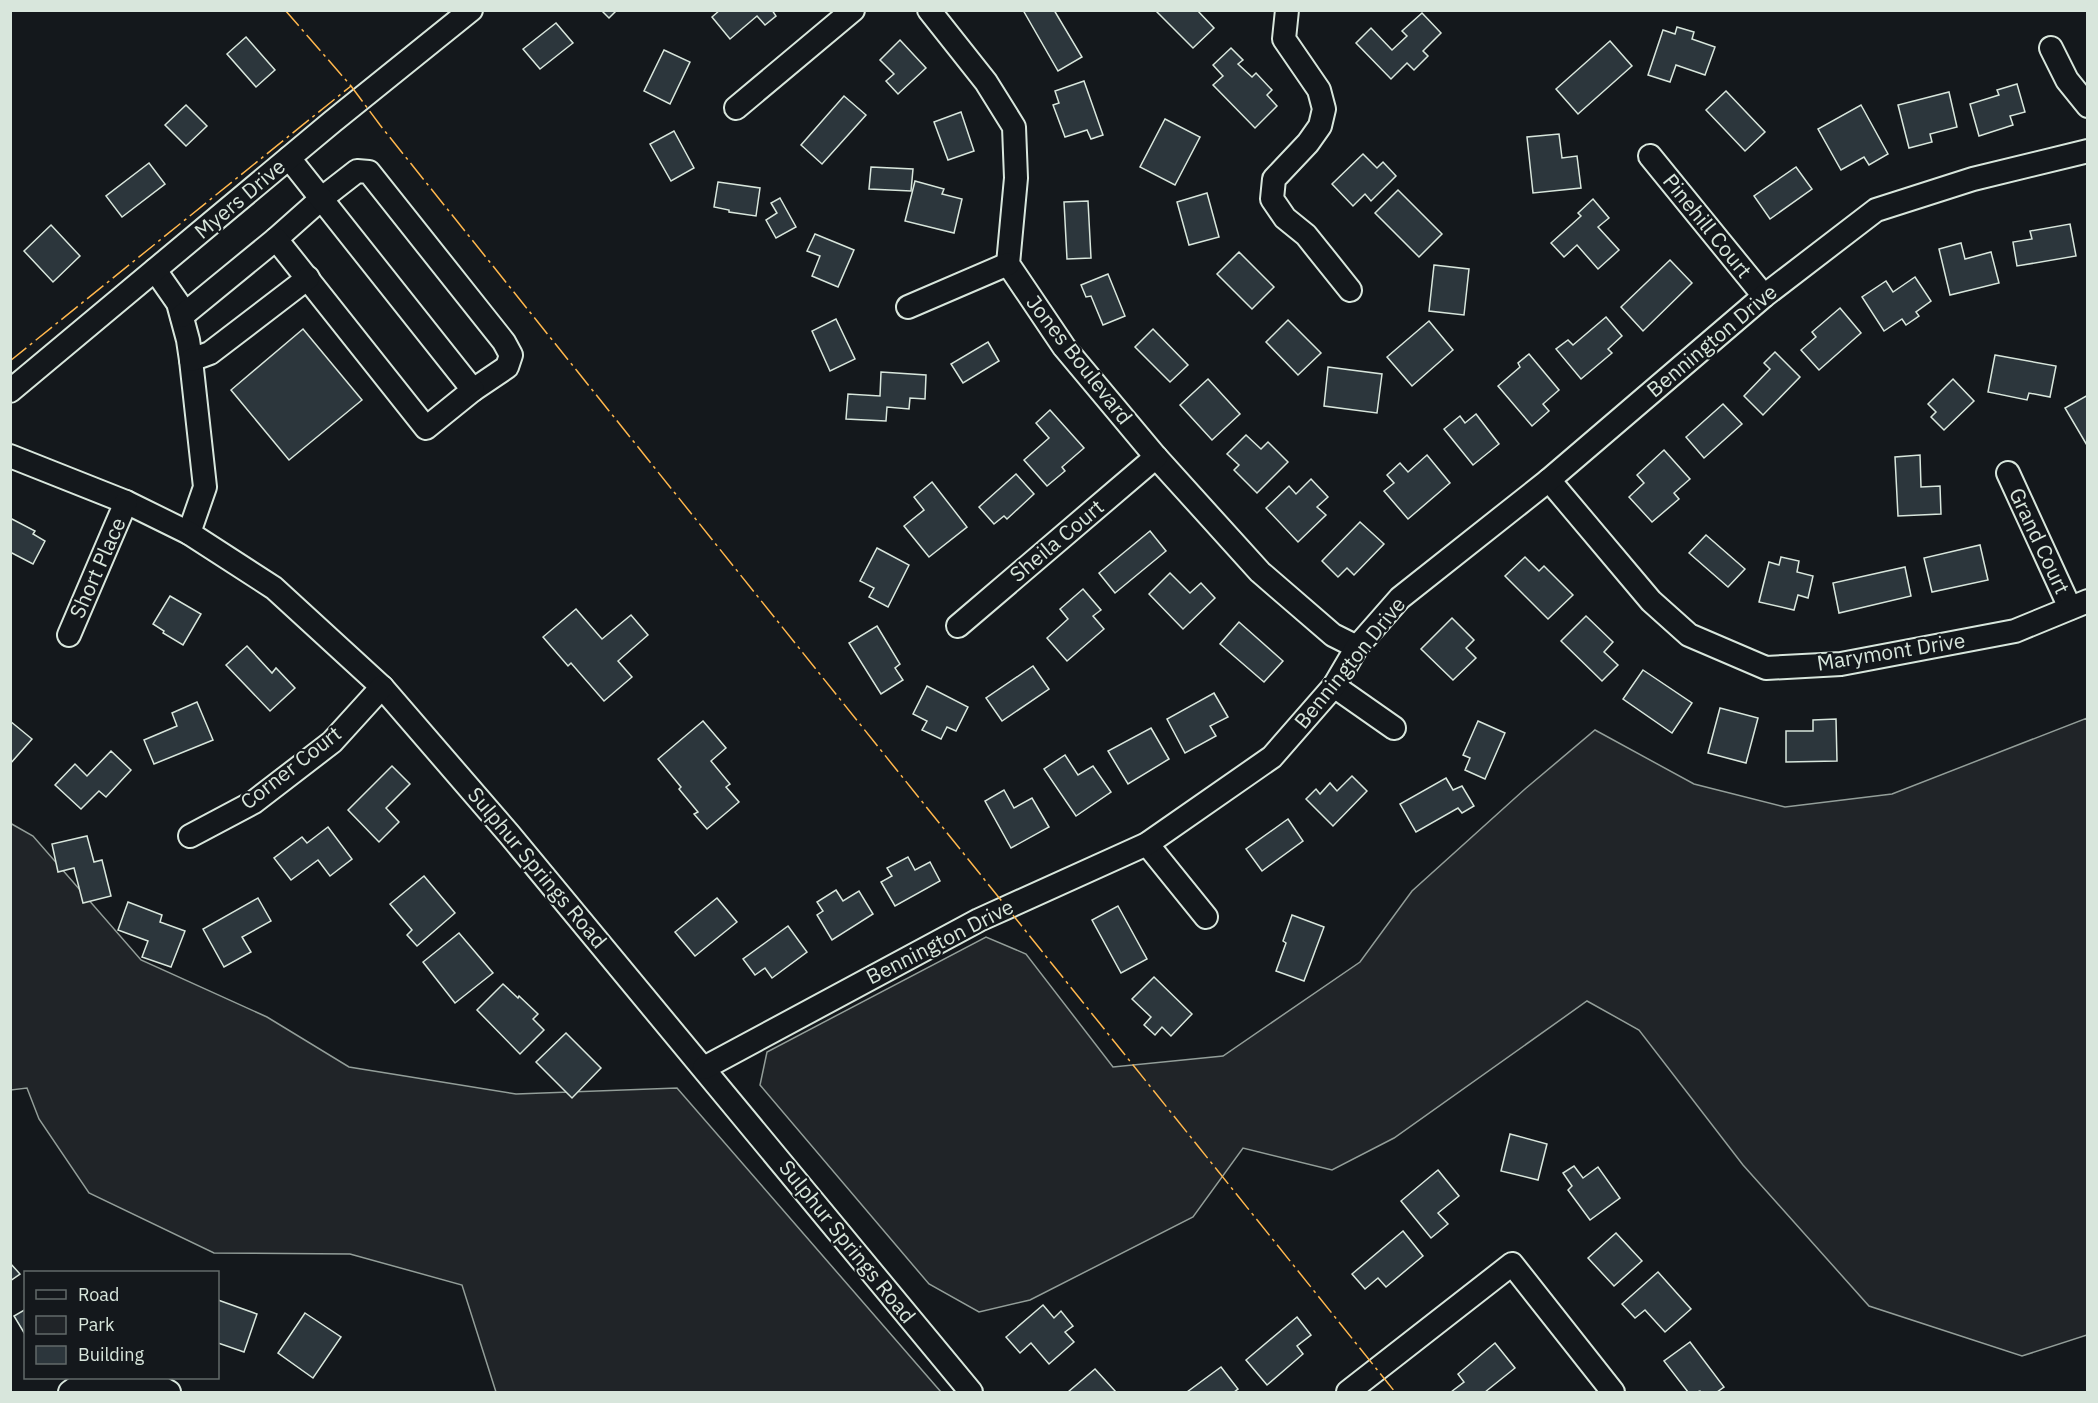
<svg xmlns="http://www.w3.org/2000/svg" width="2098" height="1403" font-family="'IBM Plex Sans',sans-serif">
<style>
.green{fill:#202428;stroke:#939e99;stroke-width:1.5}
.building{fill:#2c363c;stroke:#d8e6dc;stroke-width:1.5}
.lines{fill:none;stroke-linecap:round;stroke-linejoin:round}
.minor-casing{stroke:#d8e6dc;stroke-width:26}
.minor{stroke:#14181c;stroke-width:22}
.power{stroke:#ffb74d;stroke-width:1.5;stroke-dasharray:21 4.5 3 4.5;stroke-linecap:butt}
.labels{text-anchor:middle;stroke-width:4.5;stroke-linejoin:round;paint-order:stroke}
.street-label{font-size:21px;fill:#d8e6dc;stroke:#14181c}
</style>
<rect width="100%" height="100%" fill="#14181c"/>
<g class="green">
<path d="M2087 718V1335L2022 1356 1869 1306 1743 1165 1639 1030 1587 1001 1394 1138 1332 1170 1243 1148 1193 1217 1030 1300 979 1312 929 1284 760 1085 767 1052 986 937 1026 954 1113 1067 1223 1056 1360 962 1412 891 1525 789 1595 730 1694 784 1785 807 1892 794Z"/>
<path d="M10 823 33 836 141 960 267 1017 349 1067 516 1094 677 1088 941 1392H496L462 1285 350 1254 214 1253 89 1193 39 1119 27 1088 11 1090Z"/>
</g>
<g class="building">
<path d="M601 10H617L609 18Z"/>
<path d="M720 10H772L776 16 765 25 757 16 730 39 712 17Z"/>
<path d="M1023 10H1054L1082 57 1058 71Z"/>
<path d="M1155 10H1197L1214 28 1193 48Z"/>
<path d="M1422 13 1441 33 1423 51 1428 56 1414 70 1407 63 1391 79 1356 43 1371 28 1392 50 1407 36 1402 31Z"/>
<path d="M556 23 573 43 540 69 523 49Z"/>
<path d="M1677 27 1694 32 1692 39 1715 47 1705 75 1676 65 1670 82 1648 75 1663 30 1675 34Z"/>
<path d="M246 37 275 70 256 87 227 54Z"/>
<path d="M900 40 926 68 898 94 886 81 894 74 880 60Z"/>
<path d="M1610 41 1632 66 1578 114 1556 89Z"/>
<path d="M1231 48 1243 60 1238 64 1252 77 1256 73 1272 90 1267 95 1277 106 1255 128 1213 85 1223 76 1213 65Z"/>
<path d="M664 50 690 62 670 104 644 91Z"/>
<path d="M1084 81 1103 135 1091 139 1087 130 1065 137 1053 105 1059 103 1055 91Z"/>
<path d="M2017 84 2025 112 2010 116 2013 125 1979 136 1970 104 1999 95 1997 90Z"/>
<path d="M1726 91 1765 132 1745 151 1706 110Z"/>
<path d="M1949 92 1957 127 1930 134 1932 142 1909 148 1898 105Z"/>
<path d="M844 96 866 115 822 164 801 145Z"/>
<path d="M186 105 207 126 186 146 165 125Z"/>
<path d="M1861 105 1888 154 1869 165 1864 157 1841 170 1818 129Z"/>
<path d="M961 112 974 151 948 160 934 122Z"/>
<path d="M1165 119 1200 137 1175 185 1140 167Z"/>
<path d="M674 131 694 168 671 181 650 144Z"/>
<path d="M1559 134 1562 158 1577 156 1581 188 1533 193 1527 137Z"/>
<path d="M1363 154 1377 168 1383 162 1396 176 1371 201 1365 194 1353 206 1332 184Z"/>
<path d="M149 163 165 184 122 217 106 196Z"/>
<path d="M871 167 913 169 911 191 869 189Z"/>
<path d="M1796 167 1812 189 1770 219 1754 196Z"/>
<path d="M915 181 944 189 942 194 962 199 954 233 905 221Z"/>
<path d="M718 182 760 188 756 216 729 212V210L714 207Z"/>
<path d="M1398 190 1442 234 1419 257 1375 213Z"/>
<path d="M1207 193 1219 237 1189 245 1177 202Z"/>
<path d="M780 198 796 227 776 238 766 220 777 213 771 203Z"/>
<path d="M1593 199 1609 218 1598 227 1619 250 1598 269 1577 245 1564 257 1551 243 1581 216 1578 213Z"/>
<path d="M1088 201 1091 258 1067 259 1064 202Z"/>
<path d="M2070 224 2076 256 2017 266 2013 242 2032 239 2030 231Z"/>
<path d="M51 225 80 256 53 282 24 251Z"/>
<path d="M815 234 854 250 838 287 812 276 820 256 807 251Z"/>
<path d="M1961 243 1965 259 1991 252 1999 283 1950 295 1939 249Z"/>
<path d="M1239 252 1274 287 1252 309 1217 274Z"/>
<path d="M1670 260 1692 283 1643 331 1621 307Z"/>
<path d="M1434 265 1469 269 1464 315 1429 311Z"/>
<path d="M1108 274 1125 316 1103 325 1091 296 1086 297 1081 285Z"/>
<path d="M1915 277 1931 301 1916 312 1919 316 1906 325 1902 319 1884 331 1862 297 1886 281 1893 292Z"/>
<path d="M1840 308 1861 333 1819 370 1801 350 1816 337 1812 332Z"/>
<path d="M1606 317 1622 336 1608 349 1612 353 1581 379 1556 349 1568 340 1573 345Z"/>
<path d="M836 319 855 359 830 371 812 331Z"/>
<path d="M1288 320 1321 353 1298 375 1266 342Z"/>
<path d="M1429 321 1453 350 1412 386 1387 357Z"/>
<path d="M303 329 362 400 289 460 231 390Z"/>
<path d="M1153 329 1188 365 1170 382 1135 347Z"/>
<path d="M988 342 999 361 963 383 951 364Z"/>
<path d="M1775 352 1800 377 1763 415 1744 396 1770 369 1764 363Z"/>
<path d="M1529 354 1559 390 1543 404 1549 411 1532 426 1498 386 1520 367 1518 363Z"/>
<path d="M1995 355 2056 366 2050 397 2029 393 2027 400 1988 392Z"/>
<path d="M1328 367 1382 374 1377 413 1324 406Z"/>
<path d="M881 372 926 375 925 399 910 398 909 409 887 407 886 421 846 419 848 394 880 396Z"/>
<path d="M1208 379 1240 414 1212 440 1180 405Z"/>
<path d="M1953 379 1974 401 1944 430 1931 417 1936 412 1928 404Z"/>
<path d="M2088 395V447L2065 408Z"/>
<path d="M1723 404 1742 424 1704 458 1686 437Z"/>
<path d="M1050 410 1084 448 1062 467 1065 471 1047 486 1024 460 1049 438 1036 423Z"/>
<path d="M1476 414 1499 444 1473 465 1444 429 1460 416 1465 423Z"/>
<path d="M1246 435 1261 449 1268 442 1288 462 1257 493 1234 470 1239 465 1227 454Z"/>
<path d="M1664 450 1690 479 1674 493 1679 499 1652 522 1629 497 1644 483 1637 475Z"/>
<path d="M1427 455 1450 483 1408 519 1384 491 1394 483 1387 475 1400 463 1408 472Z"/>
<path d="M1920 455 1921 487 1940 486 1941 514 1898 516 1895 457Z"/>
<path d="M1016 474 1034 494 1007 519 1004 516 994 524 979 507Z"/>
<path d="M1311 479 1328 497 1317 507 1326 515 1298 542 1266 508 1289 486 1296 494Z"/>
<path d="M932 482 967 527 929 557 904 526 924 510 914 497Z"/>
<path d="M10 518 35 531 33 534 45 541 33 564 10 552Z"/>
<path d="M1360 522 1384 544 1354 575 1347 568 1338 577 1322 561Z"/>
<path d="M1150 531 1166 551 1115 593 1099 573Z"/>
<path d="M1706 535 1745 569 1728 587 1689 553Z"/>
<path d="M1980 545 1988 580 1932 592 1924 558Z"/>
<path d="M877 548 909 565 888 607 869 597 874 588 860 581Z"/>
<path d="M1525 557 1539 571 1544 566 1573 595 1548 619 1505 576Z"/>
<path d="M1781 557 1799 561 1797 572 1813 576 1808 598 1798 595 1794 610 1759 602 1769 562 1779 565Z"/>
<path d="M1905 567 1911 596 1839 613 1833 583Z"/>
<path d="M1170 573 1190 593 1201 583 1215 598 1183 629 1149 594Z"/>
<path d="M1083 589 1101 610 1093 616 1104 629 1067 661 1047 638 1068 619 1060 609Z"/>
<path d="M170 596 201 614 183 645 163 633 164 631 153 624Z"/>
<path d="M576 609 602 639 631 615 648 635 618 661 632 677 604 701 571 663 568 666 543 637Z"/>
<path d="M1586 616 1613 642 1604 652 1618 665 1602 681 1561 641Z"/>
<path d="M1452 618 1474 640 1466 648 1476 658 1453 680 1421 649Z"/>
<path d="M1239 622 1283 661 1264 682 1220 644Z"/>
<path d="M877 626 900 664 895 668 903 680 881 694 849 643Z"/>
<path d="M247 646 272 673 276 668 295 688 270 711 226 665Z"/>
<path d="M1033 666 1049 689 1002 721 986 698Z"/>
<path d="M1643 670 1692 703 1672 733 1623 699Z"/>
<path d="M927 686 968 707 956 731 947 727 941 739 922 730 927 721 913 714Z"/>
<path d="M1214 693 1228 717 1210 726 1216 736 1185 753 1167 719Z"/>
<path d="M197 702 213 740 154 764 144 740 177 726 172 713Z"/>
<path d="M1720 708 1758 718 1746 763 1708 753Z"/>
<path d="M1836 719 1837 761 1786 762V731H1813V720Z"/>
<path d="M10 721 32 739 10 764Z"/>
<path d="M703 721 726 748 711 761 730 784 726 787 739 802 707 829 694 814 698 812 679 789 681 787 658 759Z"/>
<path d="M1478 721 1505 733 1485 779 1465 770 1470 758 1463 755Z"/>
<path d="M1151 728 1169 759 1128 784 1108 751Z"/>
<path d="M111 751 131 770 106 797 99 791 81 809 55 785 75 764 87 776Z"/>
<path d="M1065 755 1078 775 1093 766 1111 792 1076 816 1044 769Z"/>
<path d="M392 766 410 784 386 808 399 822 379 842 348 810Z"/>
<path d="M1352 776 1367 791 1333 826 1306 799 1316 789 1320 794 1330 783 1337 791Z"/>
<path d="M1446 778 1453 790 1462 786 1474 806 1462 813 1458 808 1416 832 1400 804Z"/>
<path d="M1004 790 1014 808 1032 798 1049 827 1011 848 985 801Z"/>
<path d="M1288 819 1303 841 1262 871 1246 849Z"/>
<path d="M328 827 352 859 330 876 318 860 291 880 274 858 302 837 307 843Z"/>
<path d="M87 836 94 862 102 860 111 896 83 903 74 868 58 872 52 844Z"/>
<path d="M908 857 915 870 930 862 940 881 895 906 881 882 892 876 887 868Z"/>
<path d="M424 876 455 913 417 946 407 935 412 930 390 904Z"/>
<path d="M836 890 843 901 859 891 873 914 832 940 817 915 823 911 817 902Z"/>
<path d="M258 898 271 921 242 937 251 952 224 967 203 929Z"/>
<path d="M717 898 737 922 695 956 675 932Z"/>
<path d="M128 902 162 915 160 922 185 931 171 967 142 957 148 941 118 930Z"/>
<path d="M1118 906 1147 959 1121 973 1092 920Z"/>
<path d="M1292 915 1324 927 1304 981 1276 971 1286 943 1283 941Z"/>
<path d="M788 926 807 952 772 978 765 968 755 975 743 959Z"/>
<path d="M459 933 493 973 455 1003 423 962Z"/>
<path d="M1154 977 1192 1014 1171 1036 1162 1027 1155 1035 1144 1025 1151 1017 1132 999Z"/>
<path d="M503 984 518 998 519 996 538 1014 533 1019 544 1030 520 1054 477 1010Z"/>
<path d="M566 1033 601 1068 572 1098 536 1062Z"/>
<path d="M1510 1134 1547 1144 1538 1180 1501 1171Z"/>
<path d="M1574 1166 1583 1178 1598 1167 1620 1198 1590 1220 1568 1190 1572 1186 1563 1173Z"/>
<path d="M1438 1170 1459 1196 1438 1213 1448 1224 1431 1238 1401 1201Z"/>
<path d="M1403 1231 1423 1256 1386 1287 1378 1278 1365 1289 1352 1274Z"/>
<path d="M1616 1233 1642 1261 1614 1286 1588 1258Z"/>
<path d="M10 1263 20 1274 10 1281Z"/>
<path d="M1658 1272 1691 1309 1665 1332 1645 1310 1635 1318 1622 1304Z"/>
<path d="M218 1300 257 1314 244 1352 218 1343Z"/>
<path d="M1043 1305 1054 1318 1061 1311 1073 1326 1065 1332 1074 1342 1049 1364 1031 1343 1020 1353 1006 1337Z"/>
<path d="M26 1309V1336L14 1316Z"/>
<path d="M305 1313 341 1337 313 1378 278 1353Z"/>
<path d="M1297 1317 1311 1335 1297 1346 1303 1354 1267 1385 1246 1360Z"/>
<path d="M1690 1342 1724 1387 1717 1392H1701L1700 1391 1697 1392H1688L1664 1361Z"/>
<path d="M1495 1343 1515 1368 1485 1392H1451L1464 1382 1458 1374Z"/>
<path d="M1221 1367 1238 1389 1234 1392H1187Z"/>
<path d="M1095 1369 1116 1392H1068Z"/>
</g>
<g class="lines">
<g class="minor-casing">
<g id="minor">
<path d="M929 10 986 82 1014 127 1016 178 1008 264 1064 347 1156 457 1260 572 1333 635 1357 647"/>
<path d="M1287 10 1284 39 1319 90 1324 109 1320 126 1308 143 1274 179 1272 199 1285 218 1306 235 1350 290"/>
<path d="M2051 48 2067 80 2088 106"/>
<path d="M736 108 853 10"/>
<path d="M1650 156 1764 296"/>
<path d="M276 239 321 199 357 171 369 172 504 342 511 355 507 367 473 390"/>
<path d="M155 270 178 303 188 340 191 360 205 487 189 533"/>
<path d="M908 307 1008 264"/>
<path d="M182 316 276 239 426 428 473 390 289 158"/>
<path d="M191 360 210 353 308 278"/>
<path d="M10 391 332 122 471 10"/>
<path d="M10 456 126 502 189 533 274 588 382 687 509 834 971 1392"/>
<path d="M2008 473 2070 608"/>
<path d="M1549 480 1651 601 1689 635 1766 668 1841 664 2015 631 2088 601"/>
<path d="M958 626 1156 457"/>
<path d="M69 635 126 502"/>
<path d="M1334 686 1394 728"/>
<path d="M190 836 254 802 332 742 382 687"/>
<path d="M1147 844 1206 917"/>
<path d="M704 1068 979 920 1147 844 1272 757 1334 686 1357 647 1400 598 1549 480 1764 296 1876 210 1973 179 2088 151"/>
<path d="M70 1392 77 1387 114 1381 155 1384 169 1392"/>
<path d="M1348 1392 1512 1264 1613 1392"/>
</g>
</g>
<use href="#minor" class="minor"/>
<g class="power">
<path d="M285 10 351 86 380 125 1395 1392"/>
<path d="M10 361 351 86"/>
</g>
</g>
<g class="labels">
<g class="street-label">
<text transform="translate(240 199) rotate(-40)" y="7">Myers Drive</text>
<text transform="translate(1707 226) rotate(51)" y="7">Pinehill Court</text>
<text transform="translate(1712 341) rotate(-40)" y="7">Bennington Drive</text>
<text transform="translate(1079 360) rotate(52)" y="7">Jones Boulevard</text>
<text transform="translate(1057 541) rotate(-40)" y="7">Sheila Court</text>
<text transform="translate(2039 541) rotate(65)" y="7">Grand Court</text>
<text transform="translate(98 568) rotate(-66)" y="7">Short Place</text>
<text transform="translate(1891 652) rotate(-9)" y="7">Marymont Drive</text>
<text transform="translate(1350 663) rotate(-51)" y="7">Bennington Drive</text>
<text transform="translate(291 768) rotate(-38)" y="7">Corner Court</text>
<text transform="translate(537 868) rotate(50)" y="7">Sulphur Springs Road</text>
<text transform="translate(940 942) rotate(-27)" y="7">Bennington Drive</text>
<text transform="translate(847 1242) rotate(51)" y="7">Sulphur Springs Road</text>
</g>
</g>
<rect width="2098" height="1403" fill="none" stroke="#d8e6dc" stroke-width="24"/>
<rect x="24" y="1271" width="195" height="108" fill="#14181c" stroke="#626a69" stroke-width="1.5"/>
<rect x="36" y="1290" width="30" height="9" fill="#14181c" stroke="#626a69" stroke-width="1.5"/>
<text x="78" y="1301" font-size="18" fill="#d8e6dc">Road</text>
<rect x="36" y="1316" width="30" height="18" fill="#202428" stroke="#626a69" stroke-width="1.5"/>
<text x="78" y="1331" font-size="18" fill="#d8e6dc">Park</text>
<rect x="36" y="1346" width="30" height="18" fill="#2c363c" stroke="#626a69" stroke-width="1.5"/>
<text x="78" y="1361" font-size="18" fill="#d8e6dc">Building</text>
</svg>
